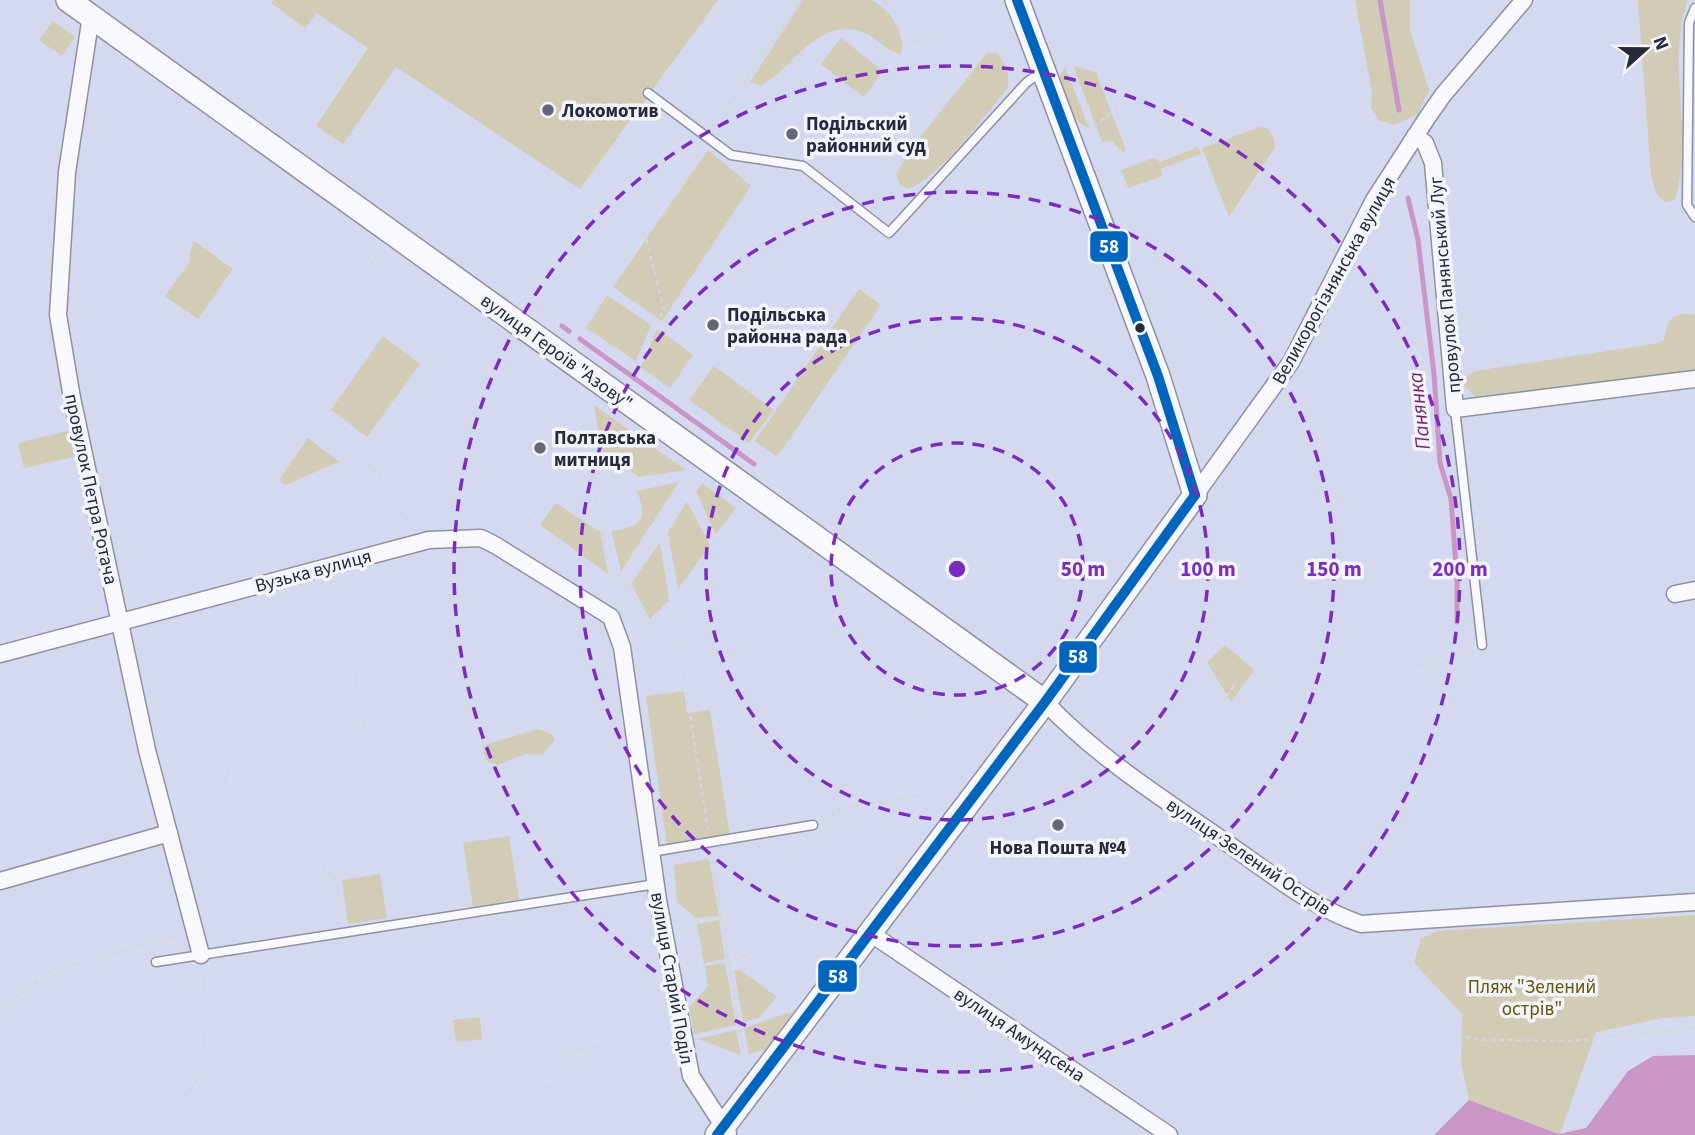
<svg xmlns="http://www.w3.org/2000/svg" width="1695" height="1135" font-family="'Source Sans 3',sans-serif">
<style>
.green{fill:#d2cbb5}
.water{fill:#ca96c7}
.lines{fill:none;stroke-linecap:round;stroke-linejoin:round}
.stream{stroke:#ca96c7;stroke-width:5}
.lane-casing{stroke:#8d91a1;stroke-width:11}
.street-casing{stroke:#8d91a1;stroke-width:19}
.secondary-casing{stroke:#8d91a1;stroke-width:26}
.path{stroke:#d4d6dc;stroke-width:2.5;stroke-dasharray:5 3.5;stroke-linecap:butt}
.lane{stroke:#f9f9fd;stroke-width:8}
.street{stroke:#f9f9fd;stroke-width:16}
.secondary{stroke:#f9f9fd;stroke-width:23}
.bus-1-casing{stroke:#f3f5fd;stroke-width:16}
.bus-1{stroke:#0065bd;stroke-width:10}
.ring{fill:none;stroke:#7b2cbf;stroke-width:3.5;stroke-dasharray:12 9}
.poi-dot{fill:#646779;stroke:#f3f5fd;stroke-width:2.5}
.bus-dot{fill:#272a3a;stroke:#f3f5fd;stroke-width:2.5}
.labels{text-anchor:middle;stroke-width:7;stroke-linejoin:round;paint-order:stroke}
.poi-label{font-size:19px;font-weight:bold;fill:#272a3a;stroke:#f3f5fd;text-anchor:start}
.street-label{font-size:19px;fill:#272a3a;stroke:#f3f5fd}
.park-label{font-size:19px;fill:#695607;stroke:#f3f5fd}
.water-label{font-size:21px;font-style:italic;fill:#771d6b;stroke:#f3f5fd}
.centre{fill:#7b2cbf;stroke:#f3f5fd;stroke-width:3.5}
.ring-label{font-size:21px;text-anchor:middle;font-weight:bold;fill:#7b2cbf;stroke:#f3f5fd;stroke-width:7;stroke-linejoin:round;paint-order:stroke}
.line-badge{stroke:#f3f5fd;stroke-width:2.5}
.badge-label{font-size:19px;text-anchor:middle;font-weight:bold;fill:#fff}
</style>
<rect width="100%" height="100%" fill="#d4d9ef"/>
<g class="green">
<path d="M273 0H718L580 189 396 67 343 144 316 126 368 48 317 13 305 28 271 3Z"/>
<path d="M803 0C819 0 857 0 870 0 891 8 906 34 901 55 886 51 877 37 863 32 817 16 791 71 760 86L750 82Z"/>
<path d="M1355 0H1410V30L1429 90 1418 114 1395 125 1380 121 1371 108 1372 92Z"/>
<path d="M1638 0H1688C1665 60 1695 134 1675 200L1665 202 1657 195 1651 175Z"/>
<path d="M53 21 75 37 62 56 39 40Z"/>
<path d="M841 38 883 71 864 97 821 64Z"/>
<path d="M987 53H997C1006 65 1010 73 1008 88 982 118 945 172 909 189L901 186 896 174 914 145Z"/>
<path d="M1073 65 1096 73 1126 150 1123 152 1112 141 1102 142Z"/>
<path d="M1065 67 1089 128C1071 124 1065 92 1060 76Z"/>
<path d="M1260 127 1268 128 1274 138 1275 147 1229 217 1202 148Z"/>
<path d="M1198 147 1201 154 1160 169 1162 176 1128 188 1121 170 1153 158 1160 162Z"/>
<path d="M708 150 751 186 662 321 613 287Z"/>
<path d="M193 240 233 269 198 319 165 296 189 263Z"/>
<path d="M859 289 881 305 777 457 755 441Z"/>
<path d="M607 295 651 325 636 361 586 328Z"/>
<path d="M1684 314 1695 315V374L1479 400 1464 386 1466 376 1476 371 1659 343 1664 340C1667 325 1668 316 1684 314Z"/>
<path d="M657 329 693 355 670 388 641 367Z"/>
<path d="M383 336 420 364 367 437 331 410Z"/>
<path d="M714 366 774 410 749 443 689 400Z"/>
<path d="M594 405 686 470 639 477 601 450Z"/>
<path d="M68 431 74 457 24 468 18 443Z"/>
<path d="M308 438 339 462 285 485 279 480Z"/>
<path d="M679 482 621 571 611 531C640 527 649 521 637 491Z"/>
<path d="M702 483 736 508 716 534 696 492Z"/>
<path d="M687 502 710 545 678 589 668 532Z"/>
<path d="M556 503 600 532 608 574 540 525Z"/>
<path d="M660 542 669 600 650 619 631 584Z"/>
<path d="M1225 645 1254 670 1231 702 1207 662Z"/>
<path d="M684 691 687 713 710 710 730 836 667 846 646 696Z"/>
<path d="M538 729 552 734 555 740 542 755 525 754 497 765 488 762 483 753 485 745Z"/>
<path d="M509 836 519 900 473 907 463 843Z"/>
<path d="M709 859 719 916 696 918 677 902 674 865Z"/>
<path d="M380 874 387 918 348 924 342 880Z"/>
<path d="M1695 915V1016L1664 1018 1596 1032 1560 1134 1469 1100 1461 1063 1462 1014 1414 963 1421 938 1438 931Z"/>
<path d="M719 920 725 959 704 963 697 924Z"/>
<path d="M725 963 736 1025 694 1034 689 1007 708 986 705 966Z"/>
<path d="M734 970H740L777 997 759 1018 743 1022Z"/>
<path d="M794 1011 766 1049 749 1054 744 1028Z"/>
<path d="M480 1017 482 1039 456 1042 453 1020Z"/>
<path d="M736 1030 741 1055 698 1039Z"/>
</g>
<path class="water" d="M1695 1055V1135H1434L1469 1100 1559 1134 1586 1128 1628 1071 1653 1056Z"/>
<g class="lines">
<g class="stream">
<path d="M1380 0 1399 110"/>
<path d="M1408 198 1418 240 1434 374 1440 463 1451 499 1457 578V622"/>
<path d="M562 326 569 331"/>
<path d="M580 339 754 464"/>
</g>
<g class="lane-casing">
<g id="lane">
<path d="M1695 8 1689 23 1687 205 1695 217"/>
<path d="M648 93 731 155 803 166 889 233 1026 83 1042 71"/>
<path d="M1455 409 1482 645"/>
<path d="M651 852 813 825"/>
<path d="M156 962 656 884"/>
</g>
</g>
<g class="street-casing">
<g id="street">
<path d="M91 16 67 172 58 315 72 398 147 750 201 955"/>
<path d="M1415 136 1425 143 1433 163 1455 409 1695 379"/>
<path d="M1195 495 1291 362 1374 200 1427 118 1443 95 1524 0"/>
<path d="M1675 594 1695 590"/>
<path d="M0 654 429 540 481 538 495 545 611 617 622 647 658 900 691 1076 728 1133"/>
<path d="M1045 702C1097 757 1162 798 1224 841 1268 871 1310 907 1361 924L1695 902"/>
<path d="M0 881 169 833"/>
<path d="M870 933 1169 1135"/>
</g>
</g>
<g class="secondary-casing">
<g id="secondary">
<path d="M68 0 1045 702"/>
<path d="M717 1135 1045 702 1195 495 1158 376 1017 0"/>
</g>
</g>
<g class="path">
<path d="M884 3 886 0"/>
<path d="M915 42 943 38"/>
<path d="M897 74 909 84"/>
<path d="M864 122 875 130"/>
<path d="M713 127 801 0"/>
<path d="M1094 127 1120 105"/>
<path d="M644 231 664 310 656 323"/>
<path d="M347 300 380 250"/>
<path d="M576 389 612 589"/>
<path d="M364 454 412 528"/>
<path d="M522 529 541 502"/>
<path d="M621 577 654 630"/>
<path d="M673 607 708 829"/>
<path d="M436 625 466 567"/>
<path d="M350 647 368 749"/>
<path d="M1419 666 1440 663 1473 649"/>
<path d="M1222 704 1235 684"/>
<path d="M217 797 272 668"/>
<path d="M823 820 841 809 917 795"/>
<path d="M313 851 336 882 342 920"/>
<path d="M711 853 745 1059"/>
<path d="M694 921 722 917"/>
<path d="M727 948 753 960"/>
<path d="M702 965 729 960"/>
<path d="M0 1009 52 970 178 935"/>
<path d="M1457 1036 1486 1040 1572 1041 1695 1028"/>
<path d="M553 1051 567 1052 602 1045"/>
<path d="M543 1071 550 1069"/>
<path d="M546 1087 553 1086"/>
<path d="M175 1109 206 1068 202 1005 206 971"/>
</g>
<use href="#lane" class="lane"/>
<use href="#street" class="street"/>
<use href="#secondary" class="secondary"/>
<g class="bus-1-casing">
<g id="bus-1">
<path d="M1017 0 1158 376 1195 495"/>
<path d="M717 1135 1045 702 1195 495"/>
</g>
</g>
<use href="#bus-1" class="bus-1"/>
</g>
<g class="ring">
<circle cx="957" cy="569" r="126"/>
<circle cx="957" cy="569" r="251"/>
<circle cx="957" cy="569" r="377"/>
<circle cx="957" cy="569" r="503"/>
</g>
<g class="poi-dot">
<circle cx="548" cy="110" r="7"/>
<circle cx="792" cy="134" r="7"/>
<circle cx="713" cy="325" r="7"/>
<circle cx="540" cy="448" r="7"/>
<circle cx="1058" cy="825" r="7"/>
</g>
<circle class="bus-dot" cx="1140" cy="328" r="6"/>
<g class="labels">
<g class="poi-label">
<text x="562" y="117">Локомотив</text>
<text x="806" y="130">Подільский<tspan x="806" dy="22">районний суд</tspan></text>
<text x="727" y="321">Подільська<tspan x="727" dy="22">районна рада</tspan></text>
<text x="554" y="444">Полтавська<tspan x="554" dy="22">митниця</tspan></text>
<text x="1058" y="854" text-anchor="middle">Нова Пошта №4</text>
</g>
<g class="street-label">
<text transform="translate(1333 280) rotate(-61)" y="7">Великорогізнянська вулиця</text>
<text transform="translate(1444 285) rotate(-95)" y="7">провулок Панянський Луг</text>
<text transform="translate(557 351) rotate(36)" y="7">вулиця Героїв "Азову"</text>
<text transform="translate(92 489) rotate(78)" y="7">провулок Петра Ротача</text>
<text transform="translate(313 570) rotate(-15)" y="7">Вузька вулиця</text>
<text transform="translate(1249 856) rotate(34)" y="7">вулиця Зелений Острів</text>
<text transform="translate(673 978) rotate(80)" y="7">вулиця Старий Поділ</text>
<text transform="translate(1020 1034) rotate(34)" y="7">вулиця Амундсена</text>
</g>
<g class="park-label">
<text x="1532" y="993">Пляж "Зелений<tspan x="1532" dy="22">острів"</tspan></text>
</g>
<g class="water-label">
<text transform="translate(1419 411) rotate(-96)" y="7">Панянка</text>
</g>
</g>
<circle cx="957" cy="569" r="10" class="centre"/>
<g class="ring-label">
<text x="1083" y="576">50 m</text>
<text x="1208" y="576">100 m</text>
<text x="1334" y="576">150 m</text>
<text x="1460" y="576">200 m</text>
</g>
<g class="line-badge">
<rect x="1089" y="230" width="40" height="33" rx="7" fill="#0065bd"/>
<rect x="1058" y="640" width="40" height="34" rx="7" fill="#0065bd"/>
<rect x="817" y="959" width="41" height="34" rx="7" fill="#0065bd"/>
</g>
<g class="badge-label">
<text x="1109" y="253">58</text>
<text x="1078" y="663">58</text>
<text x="838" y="983">58</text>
</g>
<g transform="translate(1646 49) rotate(69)" stroke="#f3f5fd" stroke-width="5" paint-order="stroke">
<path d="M0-5L12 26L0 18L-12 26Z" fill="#272a3a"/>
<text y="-10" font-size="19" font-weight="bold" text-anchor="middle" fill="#272a3a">N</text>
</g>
</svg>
